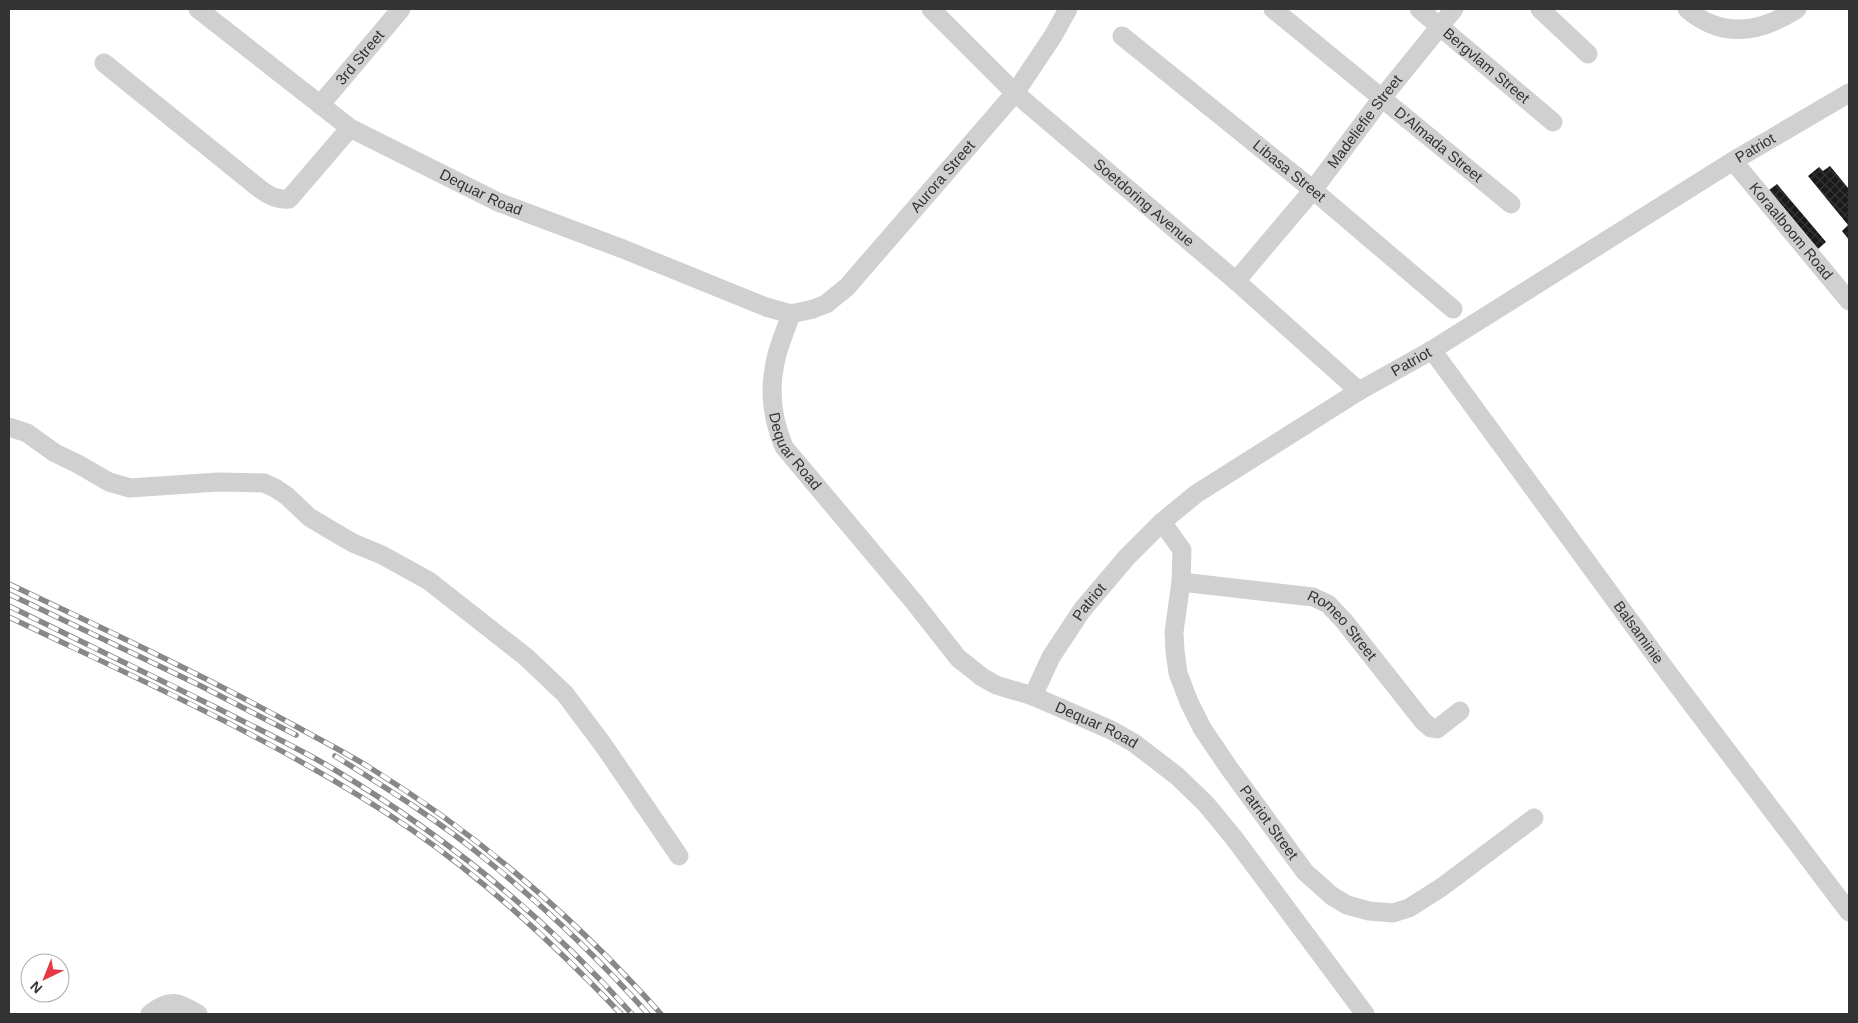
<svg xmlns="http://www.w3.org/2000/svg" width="1858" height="1023" font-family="Arial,sans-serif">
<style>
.building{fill:url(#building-cross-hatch)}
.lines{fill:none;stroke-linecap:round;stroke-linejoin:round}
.minor{stroke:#d0d0d0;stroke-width:19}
.rail-casing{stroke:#888;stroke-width:5.5}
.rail{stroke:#fff;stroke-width:4;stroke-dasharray:11;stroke-linecap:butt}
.labels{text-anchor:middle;stroke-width:5;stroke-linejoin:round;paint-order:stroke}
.street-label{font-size:15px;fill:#333;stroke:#fff}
</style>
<defs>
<pattern id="building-cross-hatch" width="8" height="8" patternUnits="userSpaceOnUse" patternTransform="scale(1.25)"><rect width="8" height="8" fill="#1a1a1a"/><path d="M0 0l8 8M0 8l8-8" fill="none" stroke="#333"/></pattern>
</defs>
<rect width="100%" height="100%" fill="#fff"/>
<g class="building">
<path d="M1830 166 1849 189V240L1842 231 1848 225 1808 176 1819 167 1823 171Z"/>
<path d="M1777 184 1826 242 1818 249 1769 190Z"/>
</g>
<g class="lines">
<g class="minor">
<path id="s1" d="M198 9 350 128 498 202 623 249 766 307 791 314 813 309 826 304 847 287 1015 93 1053 36 1068 9"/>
<path id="s2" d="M931 9 1015 93 1236 281 1359 391"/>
<path id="s3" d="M1273 9 1511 204"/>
<path id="s4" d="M1419 9 1553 122"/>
<path d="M1540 9 1588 54"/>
<path d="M1687 9C1722 39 1760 33 1797 9"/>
<path id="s5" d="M1122 36 1313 190 1453 309"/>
<path d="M104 63 260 189C270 196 277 200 289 199L350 128"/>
<path id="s6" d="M320 105 401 9"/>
<path id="s7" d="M1733 161 1849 301"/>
<path id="s8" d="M1236 281 1313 190 1382 98 1454 9"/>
<path id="s9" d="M791 314C786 330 778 346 775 363 769 391 773 421 784 447L914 602 958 658 982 677 996 685 1033 696 1111 730 1134 743 1177 776 1206 804 1234 838 1365 1014"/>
<path id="s10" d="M1432 350 1669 674 1849 912"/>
<path d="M9 427 27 433 55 453 78 464 109 482 130 488 218 482 264 483 275 488 287 496 309 517 329 529 353 543 382 555 429 581 526 657 565 694 604 746 679 856"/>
<path id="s11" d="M1162 522 1182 550 1181 582 1174 632 1175 651 1178 673 1189 702 1202 728 1229 768 1305 872 1332 896 1347 905 1369 911 1393 913 1409 908 1442 887 1534 818"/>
<path id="s12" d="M1181 582 1313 597 1328 604 1344 621 1423 721 1431 728 1437 729 1460 711"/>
<path id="s13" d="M1033 696 1051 657 1082 610 1127 557 1162 522 1196 494 1359 391 1432 350 1733 161 1849 93"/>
<path d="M150 1014C169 998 179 1002 198 1014"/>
</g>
<g class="rail-casing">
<g id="rail">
<path d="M9 584C106 630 205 676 299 728 324 742 348 754 372 769 480 836 577 920 661 1014"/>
<path d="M9 594 201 686 296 735"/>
<path d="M9 606C79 641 149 674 219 709 256 728 294 746 330 767 442 833 545 917 632 1014"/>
<path d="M9 617C146 683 286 744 412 830 489 883 557 947 621 1014"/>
<path d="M335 756C388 789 441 822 489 862 546 908 599 959 648 1014"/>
</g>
</g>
<use href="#rail" class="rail"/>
</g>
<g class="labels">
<g class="street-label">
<text dy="5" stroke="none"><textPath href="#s6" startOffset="62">3rd Street</textPath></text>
<text dy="5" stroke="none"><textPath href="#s4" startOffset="88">Bergvlam Street</textPath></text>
<text dy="5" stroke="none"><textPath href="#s8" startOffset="205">Madeliefie Street</textPath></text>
<text dy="5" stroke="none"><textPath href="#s3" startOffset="214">D'Almada Street</textPath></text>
<text dy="5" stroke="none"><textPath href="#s13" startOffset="920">Patriot</textPath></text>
<text dy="5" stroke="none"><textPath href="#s5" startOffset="215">Libasa Street</textPath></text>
<text dy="5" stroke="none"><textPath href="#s1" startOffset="882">Aurora Street</textPath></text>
<text dy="5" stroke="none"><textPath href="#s1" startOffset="339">Dequar Road</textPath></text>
<text dy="5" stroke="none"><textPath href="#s2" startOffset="288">Soetdoring Avenue</textPath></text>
<text dy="5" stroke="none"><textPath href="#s7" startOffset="91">Koraalboom Road</textPath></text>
<text dy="5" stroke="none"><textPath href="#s13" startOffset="515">Patriot</textPath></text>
<text dy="5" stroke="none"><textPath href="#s9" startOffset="146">Dequar Road</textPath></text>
<text dy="5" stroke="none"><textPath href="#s13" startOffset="110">Patriot</textPath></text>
<text dy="5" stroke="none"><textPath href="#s12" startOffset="174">Romeo Street</textPath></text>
<text dy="5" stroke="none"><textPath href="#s10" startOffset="350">Balsaminie</textPath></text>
<text dy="5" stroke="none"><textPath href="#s9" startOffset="566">Dequar Road</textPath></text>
<text dy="5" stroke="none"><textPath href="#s11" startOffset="334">Patriot Street</textPath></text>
</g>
</g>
<rect width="1858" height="1023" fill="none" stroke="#333333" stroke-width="20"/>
<g transform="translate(45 978) rotate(223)"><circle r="24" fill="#ffffff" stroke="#adadad"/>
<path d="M0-4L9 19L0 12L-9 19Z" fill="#e63946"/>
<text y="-8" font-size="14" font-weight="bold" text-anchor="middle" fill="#333333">N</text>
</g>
</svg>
